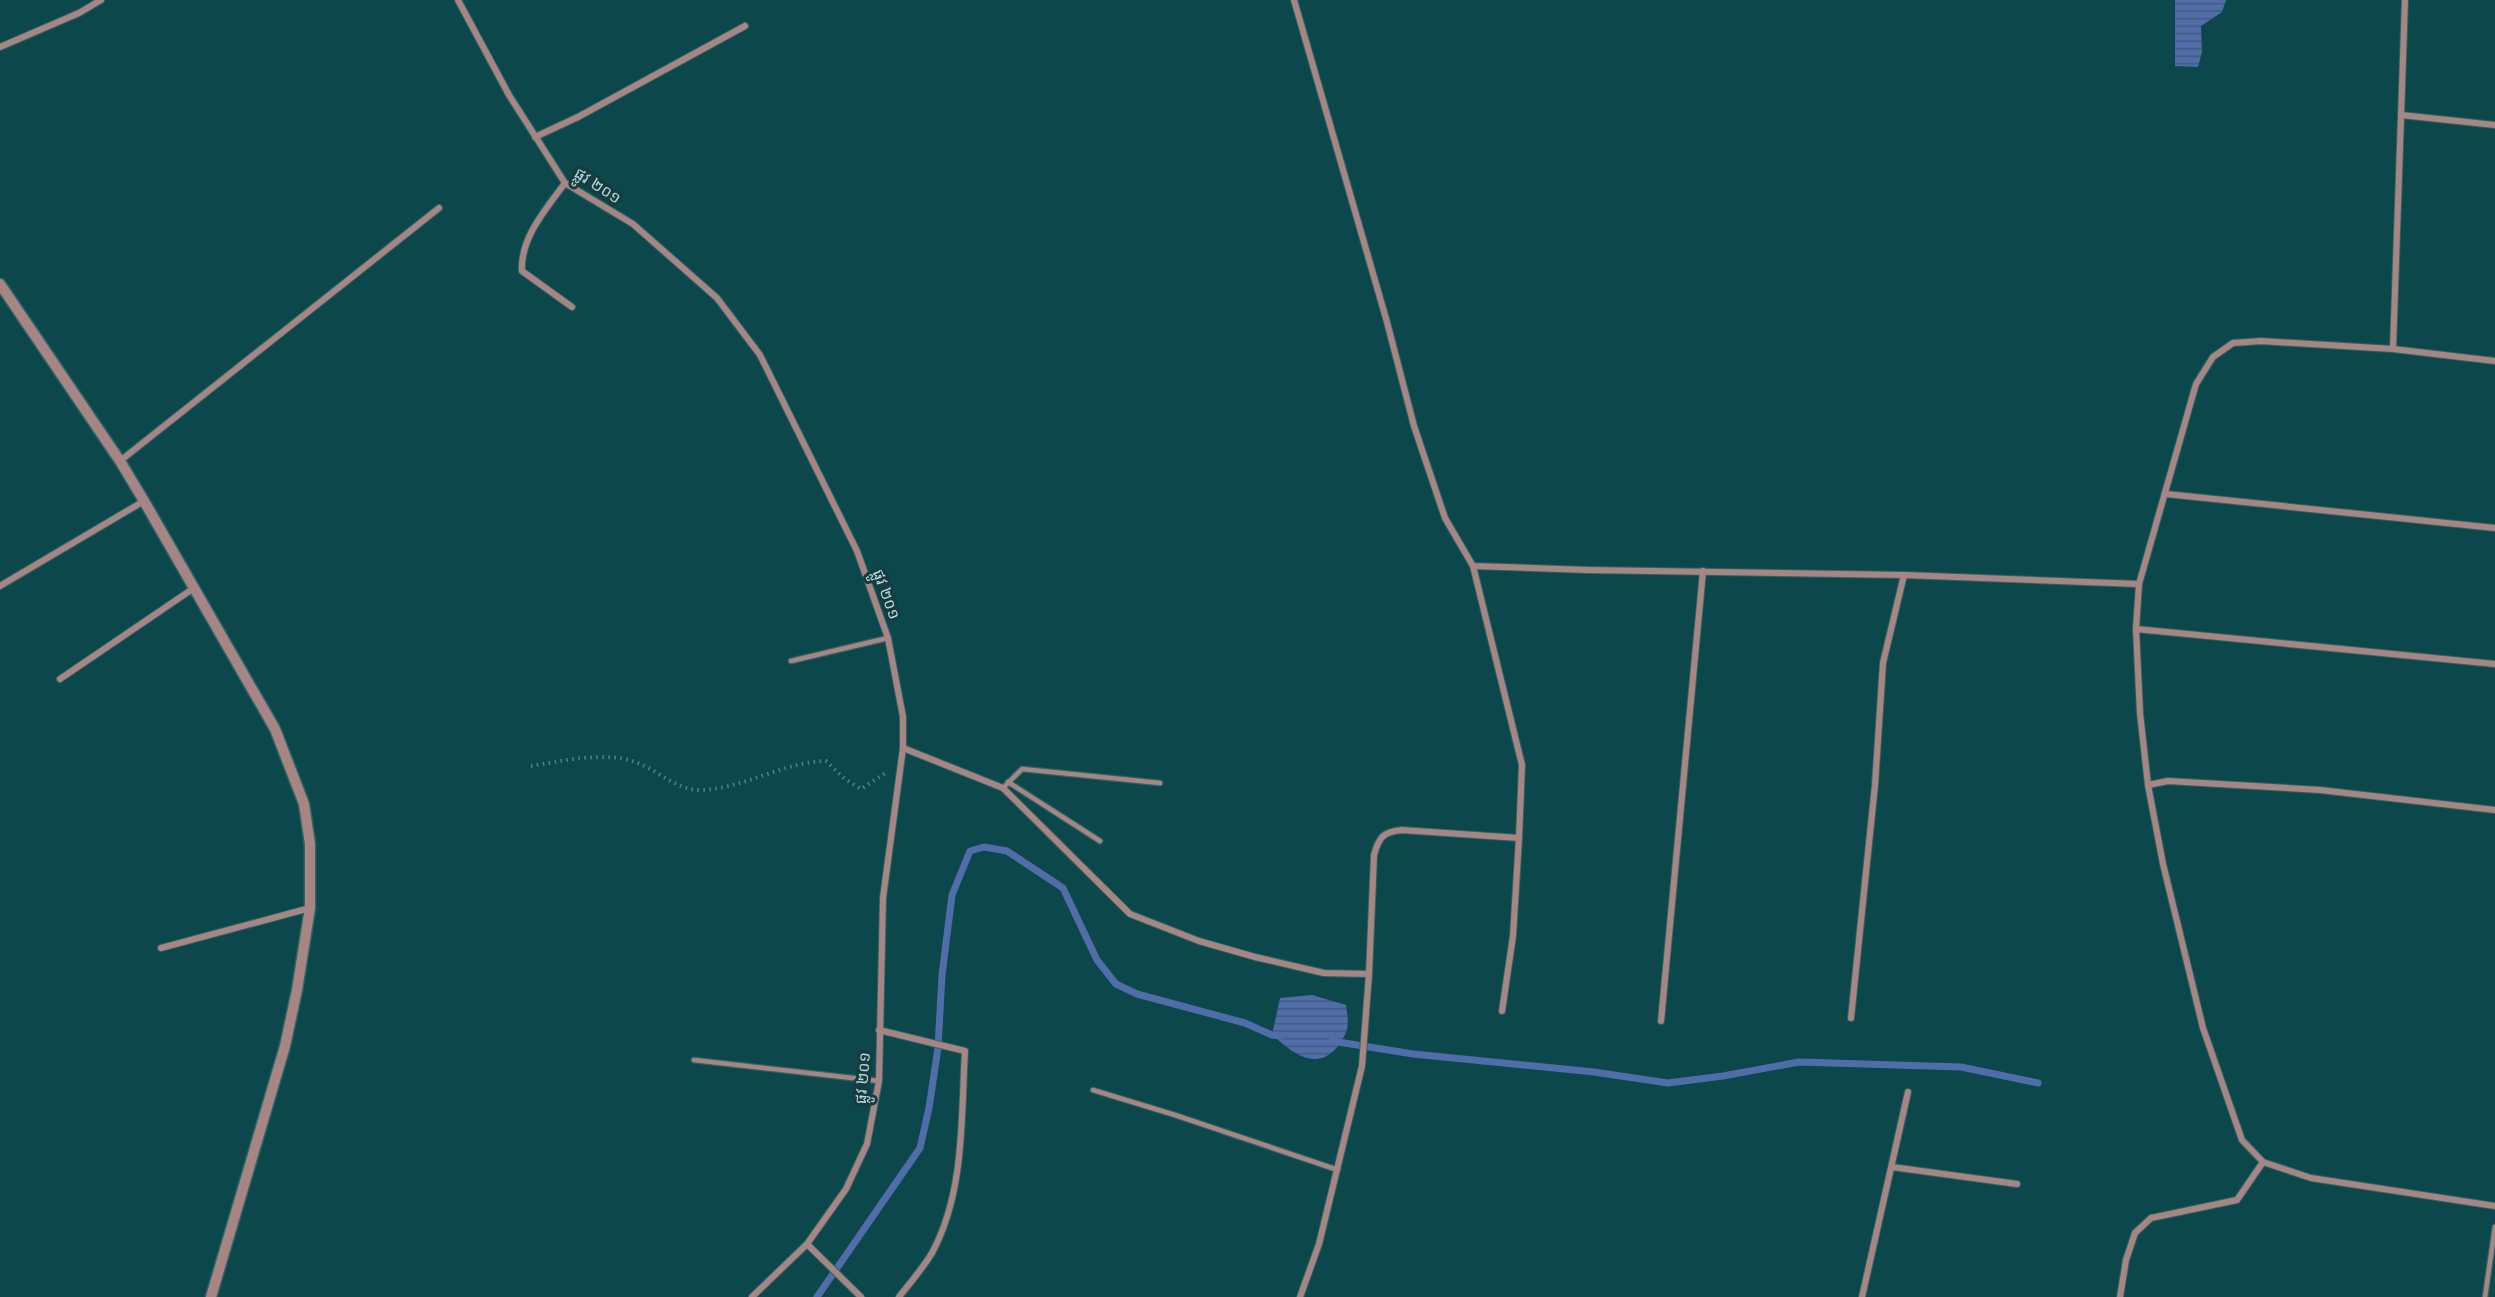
<svg xmlns="http://www.w3.org/2000/svg" width="2495" height="1297" font-family="Mulish,'Noto Sans Khmer',sans-serif">
<style>
.water{fill:url(#water-rules)}
.lines{fill:none;stroke-linecap:round;stroke-linejoin:round}
.stream{stroke:#516da9;stroke-width:7}
.service-casing{stroke:#2c656a;stroke-width:7}
.minor-casing{stroke:#2c656a;stroke-width:8}
.tertiary-casing{stroke:#2c656a;stroke-width:13}
.path{stroke:#4e8489;stroke-width:4;stroke-dasharray:1.5 4.5;stroke-linecap:butt}
.service{stroke:#a78582;stroke-width:4.5}
.minor{stroke:#a78582;stroke-width:6}
.tertiary{stroke:#a78582;stroke-width:10}
.labels{text-anchor:middle;stroke-width:6;stroke-linejoin:round;paint-order:stroke}
.street-label{font-size:16px;fill:#aedbe0;stroke:#1a3a3d}
</style>
<defs>
<pattern id="water-rules" width="6" height="5" patternUnits="userSpaceOnUse" patternTransform="scale(1.5)"><rect width="6" height="5" fill="#516da9"/><path d="M0 2.5h6" fill="none" stroke="#445a7b"/></pattern>
</defs>
<rect width="100%" height="100%" fill="#0c474c"/>
<g class="water">
<path d="M2175 0H2226L2222 12 2201 26 2202 52 2198 67 2175 66Z"/>
<path d="M1312 995 1346 1005C1347 1012 1349 1022 1347 1029 1343 1043 1330 1060 1314 1059 1299 1059 1283 1044 1272 1035L1280 998Z"/>
</g>
<g class="lines">
<g class="stream">
<path d="M1332 1041 1413 1054 1594 1072 1668 1083 1723 1076 1799 1062 1961 1067 2038 1083"/>
<path d="M817 1297 920 1148 929 1108 938 1048 942 975 952 895 970 851 984 847 1007 851 1063 888 1097 960 1116 984 1137 994 1245 1023 1272 1035 1280 1036"/>
</g>
<g class="service-casing">
<g id="service">
<path d="M791 661 888 638"/>
<path d="M1008 782 1100 841"/>
<path d="M1003 788 1022 769 1160 783"/>
<path d="M694 1060 879 1081"/>
<path d="M1093 1090 1175 1115 1338 1170"/>
<path d="M2485 1297 2495 1227"/>
</g>
</g>
<g class="minor-casing">
<g id="minor">
<path d="M458 0 509 95 565 183 633 224 717 298 760 355 857 551 888 638 903 717V748L883 898 879 1081 867 1144 846 1189 807 1244 752 1297"/>
<path d="M1294 0 1387 322 1414 426 1445 518 1473 566 1588 570 1904 575 2139 584"/>
<path d="M2405 0 2393 349 2261 341 2233 343 2213 357 2196 384 2139 584 2136 629 2140 713 2148 785 2163 864 2203 1028 2242 1140 2263 1162 2311 1178 2495 1206"/>
<path d="M0 47 79 13 101 0"/>
<path d="M2401 115 2495 125"/>
<path d="M535 137 578 117 745 26"/>
<path d="M565 183C546 209 520 238 522 271L572 307"/>
<path d="M2393 349 2495 361"/>
<path d="M120 461 439 208"/>
<path d="M2166 494 2495 528"/>
<path d="M0 586 144 501"/>
<path d="M2136 629 2495 664"/>
<path d="M60 679 194 588"/>
<path d="M903 748 1003 788 1130 914 1199 941 1255 957 1324 973 1369 974"/>
<path d="M2148 785 2168 781 2320 790 2495 810"/>
<path d="M161 948 310 908"/>
<path d="M1502 1011 1513 936 1519 838"/>
<path d="M1851 1018 1875 785 1883 663 1904 575"/>
<path d="M1661 1021 1703 571"/>
<path d="M879 1030 965 1051C961 1117 965 1192 932 1253 923 1268 910 1283 899 1297"/>
<path d="M1892 1167 2017 1184"/>
<path d="M807 1244 861 1297"/>
<path d="M1300 1297 1319 1244 1362 1066 1369 974 1374 855C1379 837 1383 832 1402 830L1519 838 1522 765 1473 566"/>
<path d="M1862 1297 1908 1092"/>
<path d="M2120 1297 2126 1260 2135 1233 2151 1218 2237 1200 2263 1162"/>
</g>
</g>
<g class="tertiary-casing">
<path id="tertiary" d="M0 284 120 461 144 501 275 729 304 804 310 844V908L297 990 285 1046 211 1297"/>
</g>
<path class="path" d="M531 766C561 761 605 751 635 762 658 770 677 791 702 790 745 788 783 762 826 761L845 779 861 789 887 772"/>
<use href="#service" class="service"/>
<use href="#minor" class="minor"/>
<use href="#tertiary" class="tertiary"/>
</g>
<g class="labels">
<g class="street-label">
<text transform="translate(598 185) rotate(33)" y="6">ផ្លូវ ២០១</text>
<text transform="translate(887 594) rotate(70)" y="6">ផ្លូវ ២០១</text>
<text transform="translate(862 1078) rotate(-85)" y="6">ផ្លូវ ២០១</text>
</g>
</g>
</svg>
